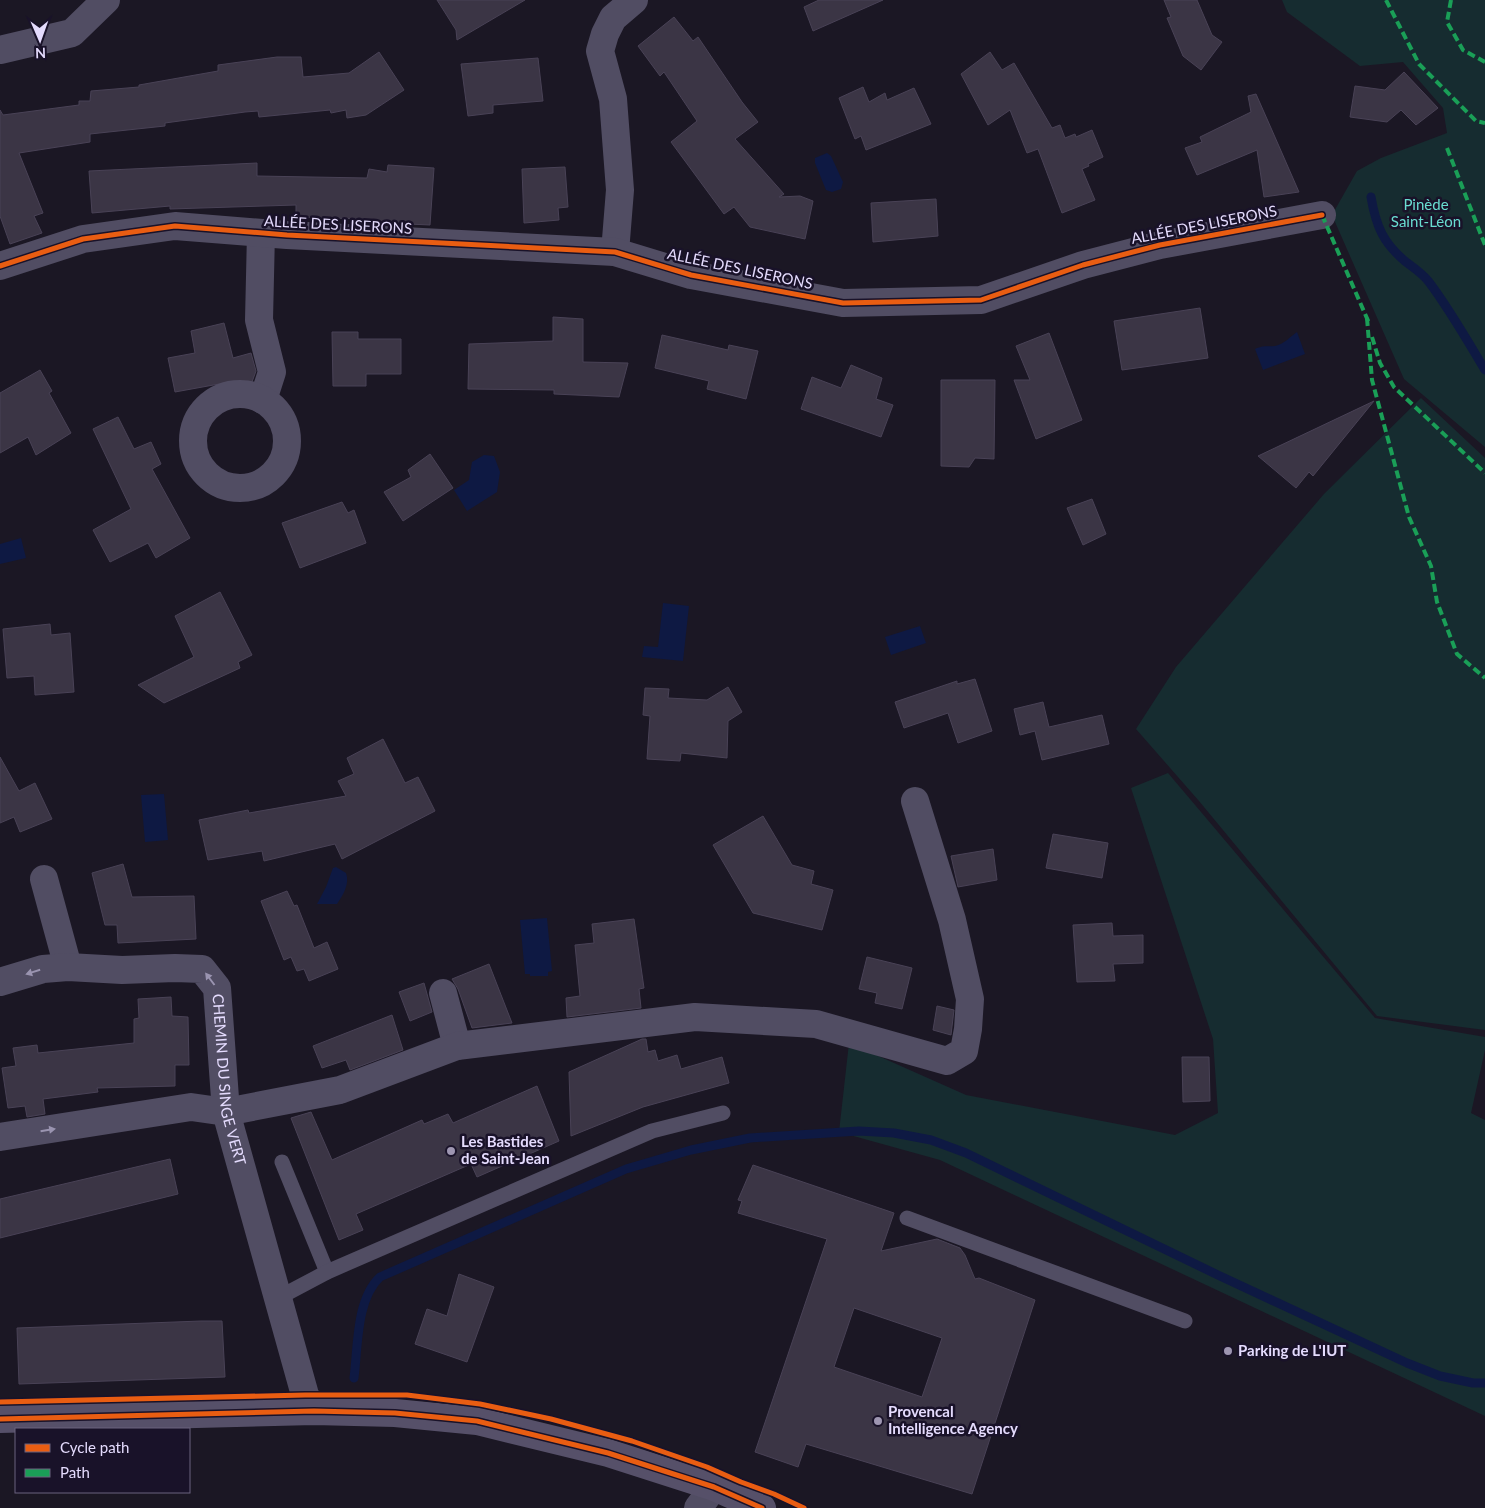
<svg xmlns="http://www.w3.org/2000/svg" width="1485" height="1508" font-family="Lato,sans-serif">
<style>
.green{fill:#162c30}
.water{fill:#0e1943}
.lines{fill:none;stroke-linecap:round;stroke-linejoin:round}
.stream{stroke:#0e1943;stroke-width:9}
.building{fill:#3b3545;stroke:#494256;fill-rule:evenodd}
.lane{stroke:#514d63;stroke-width:15}
.street{stroke:#514d63;stroke-width:28}
.secondary{stroke:#565069;stroke-width:28}
.quiet{stroke:#1a9f57;stroke-width:4;stroke-dasharray:8 4;stroke-linecap:butt}
.cycleway-casing{stroke:#191229;stroke-width:8}
.cycleway{stroke:#e95d12;stroke-width:5}
.oneway{fill:#9a94b0}
.poi-dot{fill:#9e96b1;stroke:#191229;stroke-width:2}
.labels{text-anchor:middle;stroke-width:5;stroke-linejoin:round;paint-order:stroke}
.park-label{font-size:15px;fill:#69dcd1;stroke:#191229}
.street-label{font-size:15px;fill:#e4dbfd;stroke:#191229}
.poi-label{font-size:15px;font-weight:bold;fill:#e4dbfd;stroke:#191229;text-anchor:start}
</style>
<rect width="100%" height="100%" fill="#1b1724"/>
<g class="green">
<path d="M1282 0H1485V447L1404 379 1332 215 1357 171 1381 158 1447 133 1443 108 1403 62 1360 66 1287 12Z"/>
<path d="M1421 398 1485 458V1030L1377 1016 1199 801 1136 729 1176 667 1324 494Z"/>
<path d="M1168 773 1375 1018 1485 1037V1050L1471 1113 1485 1120V1416L940 1160 839 1132 849 1043 966 1095 1175 1135 1218 1113 1213 1039 1131 788Z"/>
</g>
<g class="water">
<path d="M827 153 831 156 843 182 841 189 832 192 826 190 815 163V158Z"/>
<path d="M1297 332 1305 354 1263 370 1255 349C1264 345 1266 347 1275 346 1284 344 1290 337 1297 332Z"/>
<path d="M484 455 494 456 500 472 497 492 467 511 454 490 469 480 472 462Z"/>
<path d="M21 538 26 558 0 564V568V544Z"/>
<path d="M663 603 689 606 683 661 642 657 644 646 658 647Z"/>
<path d="M920 626 926 643 891 655 885 637Z"/>
<path d="M164 794 168 840 145 842 141 795Z"/>
<path d="M336 867 346 873C350 884 343 895 337 904H317L326 887 333 868Z"/>
<path d="M547 918 552 971 548 972V976H530V974H525L520 920Z"/>
</g>
<g class="lines">
<g class="stream">
<path d="M1371 197C1376 226 1383 243 1406 262 1414 268 1423 274 1429 282 1450 310 1467 340 1485 370"/>
<path d="M354 1378C358 1347 356 1299 380 1277L626 1169 691 1150 750 1138 859 1131 894 1133 931 1140 966 1153 1220 1276 1407 1363 1440 1376 1473 1383H1485"/>
</g>
</g>
<g class="building">
<path d="M437 0H525L457 40 456 30Z"/>
<path d="M819 0H883L813 31 804 7Z"/>
<path d="M1164 0H1197L1212 35 1222 42 1201 70 1183 56 1167 18 1171 17Z"/>
<path d="M674 17 693 41 698 37 742 102 758 122 735 139 784 194 779 197 800 196 813 201 805 239 750 227 734 207 724 214 671 142 697 121 664 72 660 76 638 46Z"/>
<path d="M379 52 404 90 366 115 347 118 346 110 331 113 330 110 259 117 258 111 245 112 165 123V126L90 134V142L19 153 43 213 34 216 42 233 10 244 0 216V110L3 115 79 105V101H90L91 91 139 87V85L218 71V65L277 57H301L303 77 349 73Z"/>
<path d="M990 52 1002 70 1014 63 1052 128 1060 125 1065 138 1075 134 1076 137 1092 130 1103 157 1088 164 1089 166 1082 169 1095 200 1062 213 1038 149 1027 153 1010 110 988 125 961 74Z"/>
<path d="M538 58 543 101 493 105V113L468 116 461 64Z"/>
<path d="M1404 72 1438 108 1416 125 1401 110 1387 122 1350 117 1355 86 1385 90Z"/>
<path d="M863 87 869 102 885 93 887 100 914 88 931 124 866 150 861 136 855 139 839 98Z"/>
<path d="M1256 94 1271 128 1299 192 1264 197 1257 150 1197 175 1185 148 1202 142 1200 137 1251 112 1248 96Z"/>
<path d="M257 163V176L367 178 369 169 387 172 388 165 434 168 430 225 365 222V219L296 217V205L170 209V206L92 213 89 171Z"/>
<path d="M565 167 568 207 558 208 559 220 524 223 522 169Z"/>
<path d="M936 199 938 236 873 242 871 203Z"/>
<path d="M1200 308 1208 358 1122 370 1114 321Z"/>
<path d="M553 317 583 319V362L628 363 619 397 554 394V390L468 389 469 344 553 341Z"/>
<path d="M224 323 233 358 251 353 256 371 252 382 231 385 230 382 175 392 168 358 195 353 191 331Z"/>
<path d="M332 332H358V339H401V374H366V386H333Z"/>
<path d="M1049 333 1082 420 1036 439 1014 380H1030L1016 346Z"/>
<path d="M662 335 728 350 729 345 758 351 746 399 707 389 709 381 655 368Z"/>
<path d="M851 365 882 378 876 399 893 405 881 437 801 409 812 377 841 388Z"/>
<path d="M40 370 52 391 49 393 71 433 36 455 28 437 0 453V393Z"/>
<path d="M941 380H995L994 459 975 458 969 467 941 466Z"/>
<path d="M1374 401 1313 476 1309 472 1296 488 1258 456Z"/>
<path d="M118 417 134 449 151 442 161 464 152 469 190 538 156 558 148 543 110 562 93 530 131 509 93 429Z"/>
<path d="M430 454 453 488 403 521 384 492 411 477 408 470Z"/>
<path d="M1092 499 1106 534 1083 545 1067 508Z"/>
<path d="M342 502 348 513 354 510 366 543 300 568 282 523Z"/>
<path d="M220 592 252 655 238 662 240 668 164 703 138 685 194 657 175 616Z"/>
<path d="M50 624 51 635 70 633 74 692 35 695 34 676 7 678 3 629Z"/>
<path d="M975 679 992 731 958 743 948 713 904 728 895 702 957 681V684Z"/>
<path d="M728 687 742 712 728 721 727 758 681 753 680 761 647 759 650 716 643 715 645 688 669 689 668 698 707 700Z"/>
<path d="M1043 702 1049 727 1102 715 1109 744 1042 760 1035 731 1020 735 1014 709Z"/>
<path d="M383 739 405 783 418 777 435 811 342 859 335 844 264 861 262 851 208 860 199 820 248 810 249 813 346 796 338 781 354 774 347 758Z"/>
<path d="M0 757 19 791 35 783 52 819 20 832 14 817 0 823Z"/>
<path d="M763 816 792 865 814 871 811 884 833 890 822 930 753 913 713 845Z"/>
<path d="M1053 834 1108 843 1102 878 1046 868Z"/>
<path d="M993 849 997 880 958 887 951 856Z"/>
<path d="M123 864 132 897 194 896 196 939 118 943 117 925H105L92 873Z"/>
<path d="M287 891 294 906 297 905 314 948 327 942 338 969 309 981 304 969 297 971 291 957 284 960 261 901Z"/>
<path d="M634 919 644 988 639 989 641 1008 567 1017 566 998 580 996 575 945 594 943 592 924Z"/>
<path d="M1112 923 1113 936 1143 935V963L1113 964 1115 981 1077 982 1073 925Z"/>
<path d="M867 957 912 968 902 1009 875 1003 877 993 859 989Z"/>
<path d="M489 964 512 1023 472 1028 458 989 452 979Z"/>
<path d="M424 983 432 1012 410 1021 399 992Z"/>
<path d="M171 997 172 1016 188 1017 189 1065H175V1086L97 1088 98 1092 43 1099 45 1114 27 1117 25 1106 8 1108 2 1068 16 1066 13 1048 37 1045 38 1053 134 1043V1019L139 1018 138 999Z"/>
<path d="M937 1006 954 1010 951 1035 933 1030Z"/>
<path d="M392 1015 403 1050 350 1070 346 1060 322 1068 313 1046Z"/>
<path d="M642 1039H646L648 1052 655 1050 658 1061 677 1055 681 1069 722 1057 729 1083 643 1107 571 1136 569 1072Z"/>
<path d="M1182 1057H1209L1210 1101 1183 1102Z"/>
<path d="M537 1086 559 1141 477 1177 471 1164 356 1214 363 1230 339 1240 291 1118 311 1112 332 1160 422 1120 424 1124 448 1114 453 1123Z"/>
<path d="M170 1159 178 1194 0 1238V1199Z"/>
<path d="M753 1165 894 1213 881 1251 937 1239 960 1248 965 1255 975 1279 979 1278 1035 1300 972 1494 806 1444 798 1467 755 1452 827 1239 738 1213 742 1201 738 1200ZM854 1308 942 1338 922 1397 834 1367Z"/>
<path d="M459 1274 494 1287 467 1362 415 1344 427 1309 447 1316Z"/>
<path d="M201 1321H222L225 1377 19 1384 17 1328Z"/>
</g>
<g class="lines">
<g class="lane">
<path d="M282 1162 327 1272"/>
<path d="M907 1218 1185 1321"/>
<path d="M278 1298 327 1272 652 1131 723 1113"/>
</g>
<g class="street">
<path d="M0 50 72 33 106 0"/>
<path d="M261 233 259 320 272 372 263 400"/>
<path d="M615 252 620 190 613 99 600 51 605 34 613 18 634 0"/>
<path d="M0 266 83 239 175 226 287 235 615 252 691 275 843 303 981 300 1083 265 1160 245 1322 215"/>
<circle cx="240" cy="441" r="47"/>
<path d="M44 879 68 967"/>
<path id="s1" d="M0 982 43 969 68 967 122 970 175 968 202 969 217 988 226 1112 305 1395 314 1411"/>
<path d="M443 993 457 1046"/>
<path d="M0 1137 191 1107 226 1112 340 1090 457 1046 695 1017 816 1024 947 1061 964 1051 968 1029 970 999 952 920 915 801"/>
<path d="M698 1508 714 1487"/>
</g>
<path class="secondary" d="M0 1419 314 1411 395 1413 477 1421 608 1453 714 1487 762 1508"/>
<g class="quiet">
<path d="M1386 0 1419 64 1476 121 1485 123"/>
<path d="M1451 0 1447 22 1463 50 1485 62"/>
<path d="M1447 148 1485 245"/>
<path d="M1322 215 1369 323"/>
<path d="M1367 318 1372 380 1409 517 1431 566 1437 602 1457 654 1485 678"/>
<path d="M1372 337 1380 363 1394 387 1485 473"/>
</g>
<g class="cycleway-casing">
<g id="cycleway">
<path d="M0 266 83 239 175 226 287 235 615 252 691 275 843 303 981 300 1083 265 1160 245 1322 215"/>
<path d="M0 1402 305 1395H407L480 1404 551 1419 632 1441 707 1467 741 1482 774 1494 804 1508"/>
<path d="M0 1419 314 1411 395 1413 477 1421 608 1453 714 1487 762 1508"/>
</g>
</g>
<use href="#cycleway" class="cycleway"/>
</g>
<defs><path id="oneway-solid" d="M-6-.8H1V-3.2L6.5 0L1 3.2V.8H-6Z" transform="scale(1.25)"/></defs>
<g class="oneway">
<use href="#oneway-solid" transform="translate(33 972) rotate(163)"/>
<use href="#oneway-solid" transform="translate(210 979) rotate(-127)"/>
<use href="#oneway-solid" transform="translate(48 1130) rotate(-9)"/>
</g>
<g class="poi-dot">
<circle cx="451" cy="1151" r="5"/>
<circle cx="1228" cy="1351" r="5"/>
<circle cx="878" cy="1421" r="5"/>
</g>
<g class="labels">
<g class="park-label">
<text x="1426" y="210">Pinède<tspan x="1426" dy="17">Saint-Léon</tspan></text>
</g>
<g class="street-label">
<text transform="translate(338 225) rotate(3)" y="5">ALLÉE DES LISERONS</text>
<text transform="translate(1204 225) rotate(-11)" y="5">ALLÉE DES LISERONS</text>
<text transform="translate(740 269) rotate(12)" y="5">ALLÉE DES LISERONS</text>
<text dy="5" stroke="none"><textPath href="#s1" startOffset="321">CHEMIN DU SINGE VERT</textPath></text>
</g>
<g class="poi-label">
<text x="461" y="1147">Les Bastides<tspan x="461" dy="17">de Saint-Jean</tspan></text>
<text x="1238" y="1356">Parking de L'IUT</text>
<text x="888" y="1417">Provencal<tspan x="888" dy="17">Intelligence Agency</tspan></text>
</g>
</g>
<rect x="15" y="1428" width="175" height="65" fill="#191229" stroke="#6a627e"/>
<rect x="25" y="1444" width="25" height="8" fill="#e95d12" stroke="#6a627e"/>
<text x="60" y="1453" font-size="15" fill="#e4dbfd">Cycle path</text>
<rect x="25" y="1469" width="25" height="8" fill="#1a9f57" stroke="#6a627e"/>
<text x="60" y="1478" font-size="15" fill="#e4dbfd">Path</text>
<g transform="translate(40 40) rotate(178)" stroke="#191229" stroke-width="4" paint-order="stroke">
<path d="M0-4L9 19L0 12L-9 19Z" fill="#e4dbfd"/>
<text y="-8" font-size="14" font-weight="bold" text-anchor="middle" fill="#e4dbfd">N</text>
</g>
</svg>
